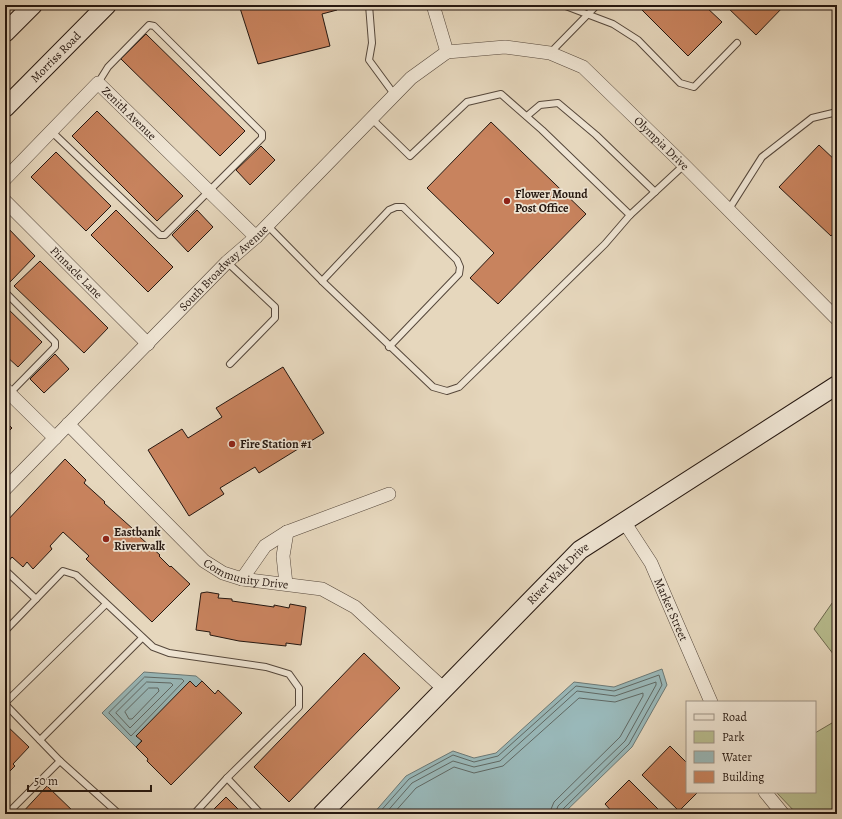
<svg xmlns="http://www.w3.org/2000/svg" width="842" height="819" viewBox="0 0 842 819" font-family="Alegreya,serif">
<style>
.green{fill:#b8bd8f;stroke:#6e6a50}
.water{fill:#99b8b9;stroke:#6b7875}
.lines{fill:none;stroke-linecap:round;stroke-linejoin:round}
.shore{stroke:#5f6864;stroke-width:1}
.building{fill:#c8835e;stroke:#251710}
.lane-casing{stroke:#55473b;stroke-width:8}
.street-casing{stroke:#55473b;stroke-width:14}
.secondary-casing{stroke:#251710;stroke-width:20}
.lane{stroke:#efe5d4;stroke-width:6}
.street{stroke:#efe5d4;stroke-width:13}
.secondary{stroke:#efe5d4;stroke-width:18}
.poi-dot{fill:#8f2418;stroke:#efe5d4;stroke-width:1.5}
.labels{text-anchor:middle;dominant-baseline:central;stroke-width:3.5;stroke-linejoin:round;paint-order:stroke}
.street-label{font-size:12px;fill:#251710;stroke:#efe5d4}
.poi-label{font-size:12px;font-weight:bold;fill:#251710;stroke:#efe5d4;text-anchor:start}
</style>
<rect width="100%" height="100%" fill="#e6d7bd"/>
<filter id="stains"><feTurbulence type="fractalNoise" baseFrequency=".005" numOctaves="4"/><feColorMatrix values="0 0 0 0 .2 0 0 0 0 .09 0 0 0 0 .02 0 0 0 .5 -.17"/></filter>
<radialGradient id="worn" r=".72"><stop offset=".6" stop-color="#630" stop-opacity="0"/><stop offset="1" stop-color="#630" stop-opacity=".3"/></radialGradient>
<g class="green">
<polygon points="837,596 837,659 814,629"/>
<polygon points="837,720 837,814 797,814 776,792 815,792 815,733"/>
</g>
<g class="water">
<polygon points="662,669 667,685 632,747 563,814 373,814 406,776 453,751 474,758 496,753 574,682 614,687"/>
<polygon points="144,672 196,676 202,681 196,687 190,681 136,747 102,713"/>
</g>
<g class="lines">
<g class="shore">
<polygon points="145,677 182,679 184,681 131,736 109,713"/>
<polygon points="147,682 171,683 173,685 130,728 116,713"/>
<polygon points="149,688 158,688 159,691 132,719 129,719 125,712"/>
<polyline points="378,814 409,779 453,755 474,762 498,756 576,686 614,691 659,675 662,685 629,744 562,810 560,814"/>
<polyline points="385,814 412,783 453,761 474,767 500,761 577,691 615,696 656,682 656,685 625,741 558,806 555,814"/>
<polyline points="393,814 416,788 454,767 474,773 503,766 579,698 615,702 643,693 643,696 620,737 554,802 549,814"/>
</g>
</g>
<g class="building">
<polygon points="239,5 335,5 337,10 322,14 330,46 258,64"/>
<polygon points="637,5 704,5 722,22 688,56"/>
<polygon points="725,5 785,5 756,35"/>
<polygon points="146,34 245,131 220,156 121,59"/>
<polygon points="97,111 183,196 157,221 72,136"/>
<polygon points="491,122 586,214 498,304 470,278 494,253 427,188"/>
<polygon points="819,145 837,162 837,229 831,236 779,187"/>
<polygon points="261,146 275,160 250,185 236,170"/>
<polygon points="56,152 111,206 86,231 31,177"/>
<polygon points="116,210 173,267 148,292 91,235"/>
<polygon points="197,210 213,227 188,252 172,235"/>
<polygon points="5,225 35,256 10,282 5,277"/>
<polygon points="40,261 108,328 84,353 14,286"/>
<polygon points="5,306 42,342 18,367 5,355"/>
<polygon points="55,354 69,369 44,393 30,379"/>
<polygon points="283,367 324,433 259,473 255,467 220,488 224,494 189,516 148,450 182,429 188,438 222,417 216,408"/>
<polygon points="5,421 12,428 5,435"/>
<polygon points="65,459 86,480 84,483 105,502 104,503 133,529 132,530 160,555 159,556 170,567 171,566 190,584 152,622 86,559 89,556 63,532 50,546 52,549 33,569 27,562 23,567 12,557 8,562 5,559 5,523"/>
<polygon points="207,592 219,594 218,598 232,599 232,601 274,607 274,605 289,608 290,604 306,607 301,645 286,643 286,646 239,641 210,635 210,632 196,630 201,593"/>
<polygon points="364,653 400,688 289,802 254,767"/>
<polygon points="190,681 196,687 202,681 215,694 218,690 242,713 171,785 147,761 148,759 136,747 142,741 136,736"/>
<polygon points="5,724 29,747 13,764 15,766 5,776"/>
<polygon points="670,746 687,763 687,792 698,792 679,811 642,775"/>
<polygon points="629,780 663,814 614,814 605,804"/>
<polygon points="47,786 76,814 21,814"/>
<polygon points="226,797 243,814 209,814"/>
</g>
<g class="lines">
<g class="lane-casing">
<g id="lane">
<polyline points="369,5 372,43 369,60 394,94"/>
<polyline points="563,5 613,24 638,40 680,83 694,87 737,43"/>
<polyline points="550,53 597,5"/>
<polyline points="527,116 540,105 558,103 596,135 655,192"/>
<polyline points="371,118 410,156 467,102 501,94 542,130 630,215 684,165"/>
<polyline points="51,131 160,235 165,235 262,138 262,133 154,26 149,25 108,67 98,83"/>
<polyline points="729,209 762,157 812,118 837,112"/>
<polyline points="267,225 322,281 433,387 447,391 459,387 605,244 630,215"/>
<polyline points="227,262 275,307 275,318 230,364"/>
<polyline points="322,281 389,210 396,207 403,207 457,260 460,267 459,274 389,347"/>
<polyline points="5,292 55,342 55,347 9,394"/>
<polyline points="5,570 36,599 5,631"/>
<polyline points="36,599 63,571 76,575 153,647 169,653 266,667 289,674 299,688 299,707 227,778"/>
<polyline points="5,703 106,604"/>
<polyline points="5,704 60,761 7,814"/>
<polyline points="40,740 142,638"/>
<polyline points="60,761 119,814"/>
<polyline points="194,814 227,778 261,814"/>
</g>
</g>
<g class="street-casing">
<g id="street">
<polyline points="433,5 447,52"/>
<path id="s1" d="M447 52 505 47 550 53 583 67 684 165 837 319"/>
<path id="s2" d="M5 179 98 83 256 237"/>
<path id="s3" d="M5 201 148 344"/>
<polyline points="5,389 55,438"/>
<path id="s4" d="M68 424 204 561 223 573 242 579 322 589 355 607 444 689"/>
<path id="s5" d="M5 489 227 262 256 237 411 78 447 52"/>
<path id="s6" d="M623 520 651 563 711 702"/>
<polyline points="242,579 265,546 287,532 389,494"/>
<polyline points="286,584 283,556 287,532"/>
<polyline points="765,792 783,814"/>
</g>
</g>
<g class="secondary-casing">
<g id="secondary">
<polyline points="5,33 33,5"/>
<path id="s7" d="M5 108 107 5"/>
<path id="s8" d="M322 814 580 550 837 385"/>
</g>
</g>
<use href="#lane" class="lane"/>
<use href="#street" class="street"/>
<use href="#secondary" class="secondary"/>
</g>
<g class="poi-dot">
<circle cx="507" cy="201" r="4"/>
<circle cx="232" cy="444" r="4"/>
<circle cx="106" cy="539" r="4"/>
</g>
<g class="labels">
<g class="street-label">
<text stroke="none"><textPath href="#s7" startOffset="72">Morriss Road</textPath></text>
<text stroke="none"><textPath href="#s2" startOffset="177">Zenith Avenue</textPath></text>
<text stroke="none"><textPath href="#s1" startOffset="249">Olympia Drive</textPath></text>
<text stroke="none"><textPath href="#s5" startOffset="311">South Broadway Avenue</textPath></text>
<text stroke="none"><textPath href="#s3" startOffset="101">Pinnacle Lane</textPath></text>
<text stroke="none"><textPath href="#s4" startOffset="238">Community Drive</textPath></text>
<text stroke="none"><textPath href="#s8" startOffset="337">River Walk Drive</textPath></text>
<text stroke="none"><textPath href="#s6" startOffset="102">Market Street</textPath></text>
</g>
<g class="poi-label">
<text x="515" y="194">Flower Mound<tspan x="515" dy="14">Post Office</tspan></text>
<text x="240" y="444">Fire Station #1</text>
<text x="114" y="532">Eastbank<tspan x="114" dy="14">Riverwalk</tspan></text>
</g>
</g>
<rect width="842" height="819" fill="none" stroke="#e6d7bd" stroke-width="20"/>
<rect x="6" y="6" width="830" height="807" fill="none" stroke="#251710" stroke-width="2"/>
<rect x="10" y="10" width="822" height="799" fill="none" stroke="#251710"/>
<rect x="686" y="701" width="130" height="92" fill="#efe5d4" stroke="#9e9386"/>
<rect x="694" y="714" width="20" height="6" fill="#efe5d4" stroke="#9e9386"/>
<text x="722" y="721" font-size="12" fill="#251710">Road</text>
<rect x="694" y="731" width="20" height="12" fill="#b8bd8f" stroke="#9e9386"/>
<text x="722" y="741" font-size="12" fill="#251710">Park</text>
<rect x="694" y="751" width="20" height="12" fill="#99b8b9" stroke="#9e9386"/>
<text x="722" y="761" font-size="12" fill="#251710">Water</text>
<rect x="694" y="771" width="20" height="12" fill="#c8835e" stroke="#9e9386"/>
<text x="722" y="781" font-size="12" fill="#251710">Building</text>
<path d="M28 785v6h123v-6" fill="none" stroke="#251710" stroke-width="2"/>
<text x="34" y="785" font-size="12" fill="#251710" stroke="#efe5d4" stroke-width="3" paint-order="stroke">50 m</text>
<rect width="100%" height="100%" filter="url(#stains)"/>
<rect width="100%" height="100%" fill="url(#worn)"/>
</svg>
